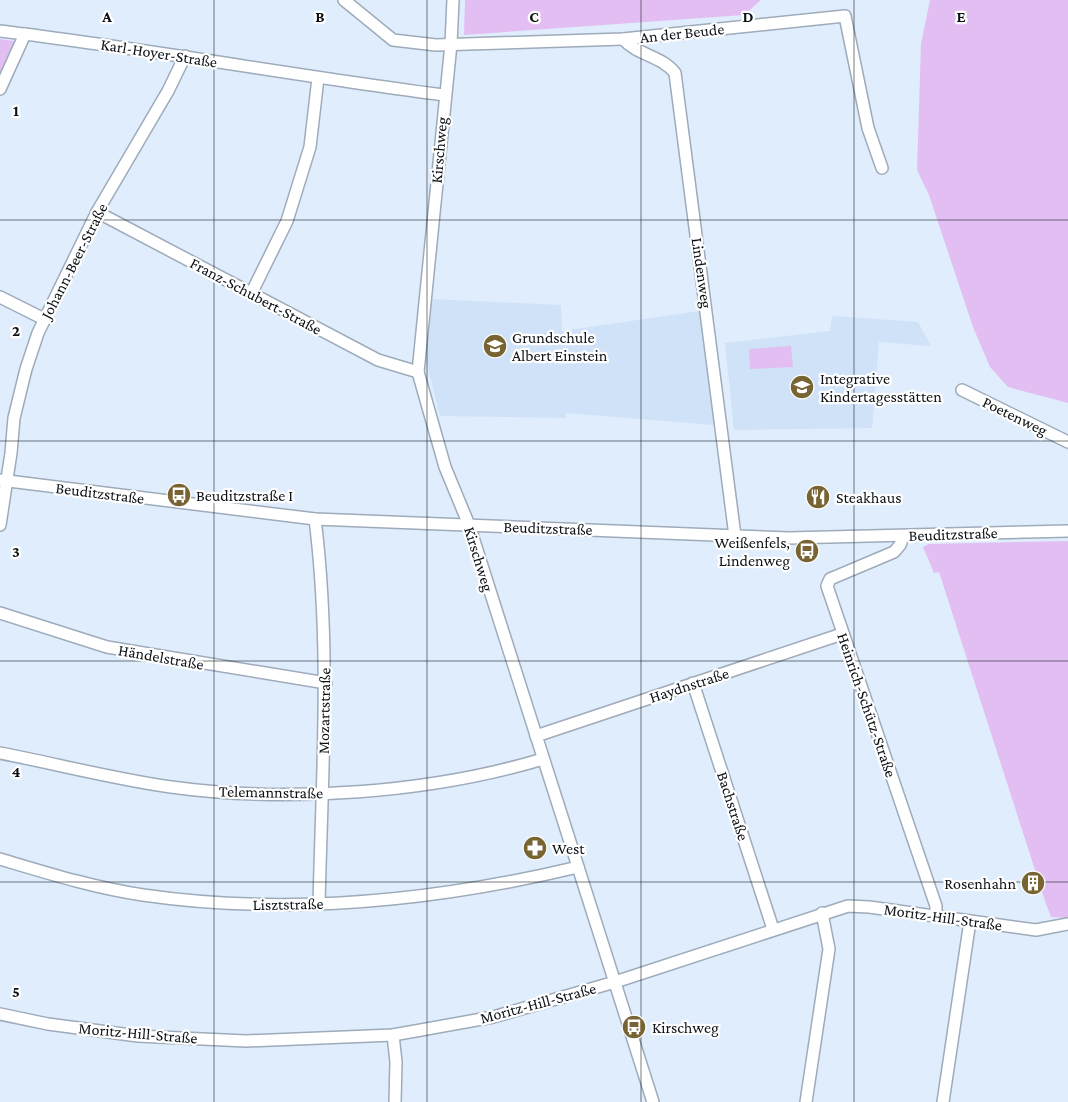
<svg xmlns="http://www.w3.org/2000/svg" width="1068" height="1102" viewBox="0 0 1068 1102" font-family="'Crimson Pro',serif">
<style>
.built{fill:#cfe2f8}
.green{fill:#e3bef2}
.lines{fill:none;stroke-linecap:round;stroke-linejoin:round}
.minor-casing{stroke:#9eabba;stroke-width:14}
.minor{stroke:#fff;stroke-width:11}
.grid{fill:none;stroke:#0b1015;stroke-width:1;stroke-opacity:0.55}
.labels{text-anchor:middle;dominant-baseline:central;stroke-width:4.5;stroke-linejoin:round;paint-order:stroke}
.street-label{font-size:16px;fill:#0b1015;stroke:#fff}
.poi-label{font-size:16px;fill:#0b1015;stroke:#fff;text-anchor:start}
.grid-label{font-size:16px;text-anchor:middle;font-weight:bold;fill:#0b1015;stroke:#fff;stroke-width:4.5;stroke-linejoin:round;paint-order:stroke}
</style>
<rect width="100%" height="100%" fill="#dfedfd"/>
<g class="built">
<polygon points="430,299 561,305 562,331 700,311 714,425 566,413 566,418 440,416 426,360"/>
<polygon points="832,316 918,322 931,346 879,342 872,428 734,430 725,343 830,331"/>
</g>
<g class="green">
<polygon points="465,0 761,0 744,15 464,35"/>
<polygon points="930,0 1068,0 1068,403 1008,387 990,367 973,327 929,195 917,170 921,44"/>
<polygon points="0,39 21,42 0,84"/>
<polygon points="791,346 793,367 750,369 749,349"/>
<polygon points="1068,541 1068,918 1051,917 1046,904 939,572 934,573 923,547 929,544"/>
</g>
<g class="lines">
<g class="minor-casing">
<g id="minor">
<polyline points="344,0 393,40 436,45 623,39 845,16 868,128 882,168"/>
<polyline points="453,0 451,44 418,372 445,467 469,525 653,1102"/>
<path d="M0 31C149 49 296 76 444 95"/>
<path d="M623 39C637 55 662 56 675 73L735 536"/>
<polyline points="0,89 25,34"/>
<polyline points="97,212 378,360 418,372"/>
<polyline points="251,294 287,221 310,147 318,78"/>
<polyline points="0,297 44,319"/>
<polyline points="962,390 1068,442"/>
<polyline points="0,480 315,519 789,538 1068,531"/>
<path d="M315 519C331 647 322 775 319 904"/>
<polyline points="0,525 11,453 14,418 26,369 38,333 97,212 168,91 185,56"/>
<polyline points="903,536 900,545 894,552 830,579 827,586 936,906 936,916"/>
<polyline points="0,613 107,647 326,683"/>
<polyline points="693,683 773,929"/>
<polyline points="536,736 842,634"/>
<path d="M0 753C57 764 114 779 171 787 288 803 430 793 543 759"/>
<path d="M0 859C47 873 95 888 143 895 288 916 436 901 578 867"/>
<polyline points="0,1014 48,1024 138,1036 246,1041 393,1035 493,1017 615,982 848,906 869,907 1036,930 1068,924"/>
<polyline points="393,1035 396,1062 395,1102"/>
<polyline points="806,1102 829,949 822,913"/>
<polyline points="943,1102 970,921"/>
</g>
</g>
<use href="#minor" class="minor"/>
</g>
<path class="grid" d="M214 0V1102M427 0V1102M641 0V1102M854 0V1102M0 220H1068M0 441H1068M0 661H1068M0 882H1068"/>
<defs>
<g id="school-disc" transform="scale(1.25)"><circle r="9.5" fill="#786433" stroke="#fff"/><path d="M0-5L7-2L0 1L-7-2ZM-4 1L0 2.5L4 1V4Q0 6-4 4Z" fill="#fff"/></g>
<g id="bus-disc" transform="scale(1.25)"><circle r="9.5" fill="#786433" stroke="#fff"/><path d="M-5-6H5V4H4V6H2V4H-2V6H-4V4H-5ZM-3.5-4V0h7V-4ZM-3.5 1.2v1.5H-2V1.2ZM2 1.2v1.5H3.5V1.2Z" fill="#fff"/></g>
<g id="restaurant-disc" transform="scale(1.25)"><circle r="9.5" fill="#786433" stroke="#fff"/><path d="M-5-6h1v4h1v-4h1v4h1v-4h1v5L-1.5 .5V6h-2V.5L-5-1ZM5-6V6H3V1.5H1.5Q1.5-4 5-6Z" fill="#fff"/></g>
<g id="pharmacy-disc" transform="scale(1.25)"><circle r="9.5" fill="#786433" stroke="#fff"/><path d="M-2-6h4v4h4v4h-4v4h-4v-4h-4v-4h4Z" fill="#fff"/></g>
<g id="building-disc" transform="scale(1.25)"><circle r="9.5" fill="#786433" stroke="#fff"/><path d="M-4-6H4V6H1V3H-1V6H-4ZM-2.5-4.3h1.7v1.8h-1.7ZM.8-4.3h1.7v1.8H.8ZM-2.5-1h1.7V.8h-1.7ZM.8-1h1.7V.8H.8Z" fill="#fff"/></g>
</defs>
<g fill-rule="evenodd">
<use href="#school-disc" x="495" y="346"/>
<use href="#school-disc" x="802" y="387"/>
<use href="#bus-disc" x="179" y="495"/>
<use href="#restaurant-disc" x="818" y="497"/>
<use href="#bus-disc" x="807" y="551"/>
<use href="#pharmacy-disc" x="535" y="848"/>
<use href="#building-disc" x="1033" y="883"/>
<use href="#bus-disc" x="634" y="1027"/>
</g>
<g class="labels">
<g class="street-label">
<text transform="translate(682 33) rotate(-6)">An der Beude</text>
<text transform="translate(159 53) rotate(9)">Karl-Hoyer-Straße</text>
<text transform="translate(439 150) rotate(-85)">Kirschweg</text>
<text transform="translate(74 261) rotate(-63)">Johann-Beer-Straße</text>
<text transform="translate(702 273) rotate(82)">Lindenweg</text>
<text transform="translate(256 296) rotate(28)">Franz-Schubert-Straße</text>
<text transform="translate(1015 416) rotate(26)">Poetenweg</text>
<text transform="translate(100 493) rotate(7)">Beuditzstraße</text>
<text transform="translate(548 528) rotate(2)">Beuditzstraße</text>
<text transform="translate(953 534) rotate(-2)">Beuditzstraße</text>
<text transform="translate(479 559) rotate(73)">Kirschweg</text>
<text transform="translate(161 657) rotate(10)">Händelstraße</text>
<text transform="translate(689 685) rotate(-18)">Haydnstraße</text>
<text transform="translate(867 705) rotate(71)">Heinrich-Schütz-Straße</text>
<text transform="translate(324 711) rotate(-89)">Mozartstraße</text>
<text transform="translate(271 792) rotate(1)">Telemannstraße</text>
<text transform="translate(733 806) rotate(72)">Bachstraße</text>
<text transform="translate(288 904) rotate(-1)">Lisztstraße</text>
<text transform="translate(943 917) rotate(8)">Moritz-Hill-Straße</text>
<text transform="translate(538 1003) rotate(-15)">Moritz-Hill-Straße</text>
<text transform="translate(138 1033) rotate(5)">Moritz-Hill-Straße</text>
</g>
<g class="poi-label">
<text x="512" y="337">Grundschule<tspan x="512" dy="18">Albert Einstein</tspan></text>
<text x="820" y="378">Integrative<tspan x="820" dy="18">Kindertagesstätten</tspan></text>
<text x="196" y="495">Beuditzstraße I</text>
<text x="836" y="497">Steakhaus</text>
<text x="790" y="542" text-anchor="end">Weißenfels,<tspan x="790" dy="18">Lindenweg</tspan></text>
<text x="552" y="848">West</text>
<text x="1016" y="883" text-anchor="end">Rosenhahn</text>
<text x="652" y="1027">Kirschweg</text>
</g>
</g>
<g class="grid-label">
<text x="107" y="22">A</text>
<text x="320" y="22">B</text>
<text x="534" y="22">C</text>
<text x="748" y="22">D</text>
<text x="961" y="22">E</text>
<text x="16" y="116">1</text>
<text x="16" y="336">2</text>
<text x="16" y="557">3</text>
<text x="16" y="777">4</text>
<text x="16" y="997">5</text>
</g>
</svg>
